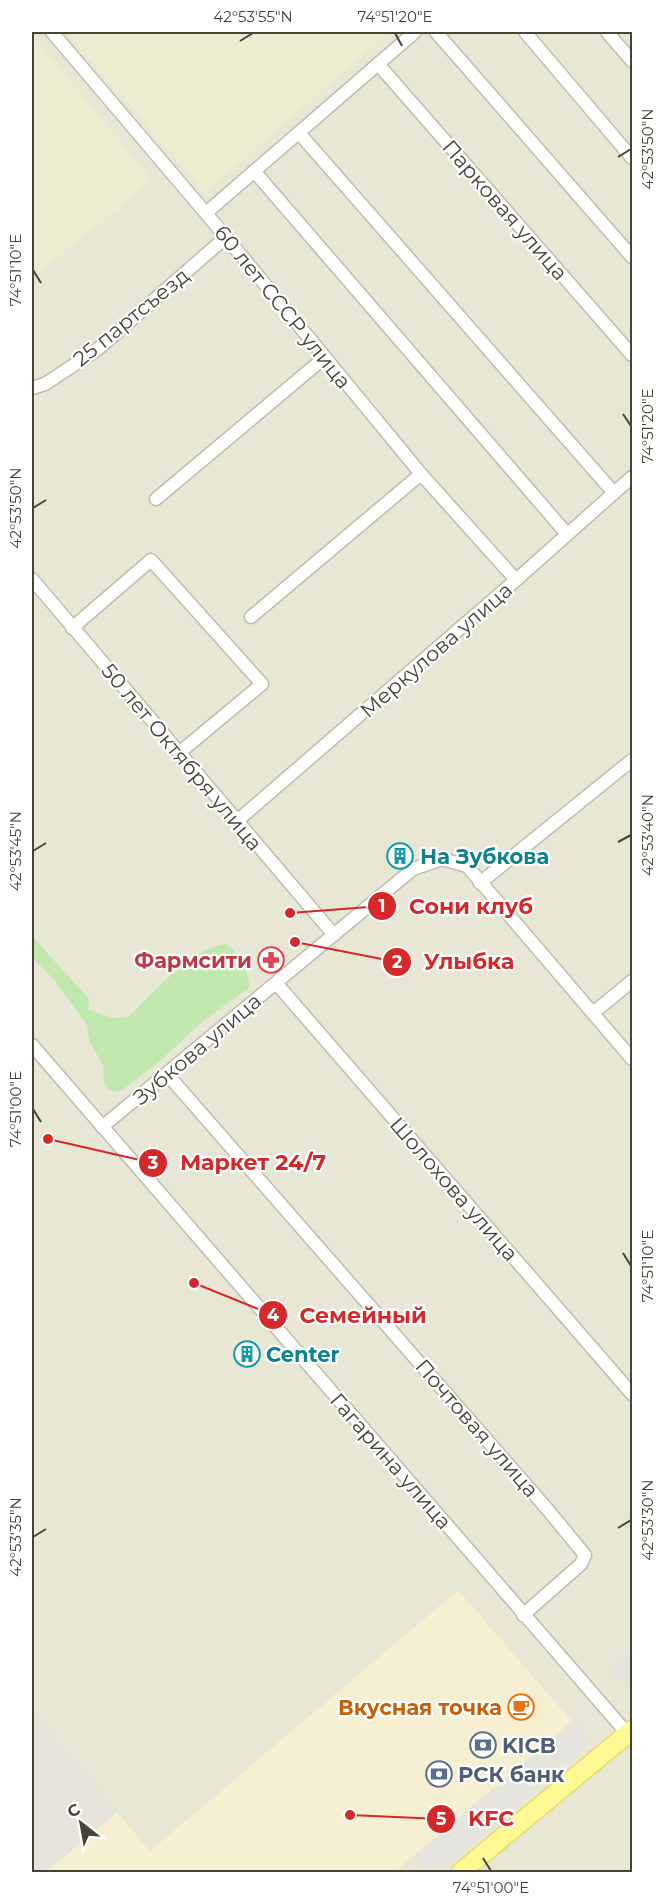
<svg xmlns="http://www.w3.org/2000/svg" width="664" height="1904" viewBox="0 0 664 1904" font-family="Montserrat,sans-serif">
<style>
.residential{fill:#e8e6d5}
.commercial{fill:#f6efd1}
.industrial{fill:#e6e4db}
.education{fill:#edecd0}
.green{fill:#c1e9ae}
.parking{fill:#e5e4df}
.lines{fill:none;stroke-linecap:round;stroke-linejoin:round}
.stream{stroke:#a1bff2;stroke-width:4}
.minor-casing{stroke:#bfbda9;stroke-width:15}
.primary-casing{stroke:#e7dd62;stroke-width:21}
.minor{stroke:#fff;stroke-width:12}
.primary{stroke:#fff994;stroke-width:18}
.ticks{fill:none;stroke:#474436;stroke-width:2}
.labels{text-anchor:middle;dominant-baseline:central;stroke-width:4.5;stroke-linejoin:round;paint-order:stroke}
.street-label{font-size:21px;fill:#474436;stroke:#fff}
.culture-label{font-size:21px;font-weight:bold;fill:#0d838f;stroke:#fff;text-anchor:start}
.health-label{font-size:21px;font-weight:bold;fill:#be3a42;stroke:#fff;text-anchor:end}
.food-label{font-size:21px;font-weight:bold;fill:#c56008;stroke:#fff;text-anchor:end}
.service-label{font-size:21px;font-weight:bold;fill:#4e5e75;stroke:#fff;text-anchor:start}
.leader{fill:none;stroke:#d62828;stroke-width:2}
.callout-dot{fill:#d62828;stroke:#fff;stroke-width:2}
.mark-label{font-size:18px;text-anchor:middle;font-weight:bold;fill:#fff}
.callout-label{font-size:22px;text-anchor:middle;font-weight:bold;fill:#d62828;stroke:#fff;stroke-width:4.5;stroke-linejoin:round;paint-order:stroke}
.neatline{fill:none;stroke:#474436;stroke-width:2}
.ticks-label{font-size:15px;text-anchor:middle;fill:#474436}
</style>
<rect width="100%" height="100%" fill="#f4f3e7"/>
<rect class="residential" x="32" y="32" width="600" height="1840"/>
<polygon class="commercial" points="458,1590 572,1721 395,1872 46,1872 117,1812 150,1851"/>
<polygon class="industrial" points="32,1711 117,1812 46,1872 32,1872"/>
<g class="education">
<polygon points="66,32 390,32 205,193"/>
<polygon points="32,34 152,180 32,279"/>
</g>
<path class="green" d="M32 936 89 999 88 1010 113 1018 129 1017C150 994 194 948 226 944 241 954 247 970 250 987L202 1022 161 1060 125 1088 118 1092 109 1090 104 1082 103 1065 90 1043 87 1025 55 981 32 957Z"/>
<g class="parking">
<polygon points="632,1652 632,1684 606,1674"/>
<polygon points="576,1722 592,1741 436,1872 427,1872 415,1858"/>
</g>
<g class="lines">
<polyline class="stream" points="632,600 632,599"/>
<g class="minor-casing">
<g id="minor">
<polyline points="52,32 226,237 421,474 516,580"/>
<polyline points="436,32 632,257"/>
<polyline points="525,32 632,158"/>
<polyline points="607,32 632,61"/>
<polyline points="378,64 632,355"/>
<polyline points="299,133 614,493"/>
<polyline points="254,171 567,534"/>
<polyline points="206,213 415,32"/>
<polyline points="32,388 45,384 98,349 226,237"/>
<polyline points="156,499 324,358"/>
<polyline points="32,579 334,935"/>
<polyline points="251,617 421,474"/>
<polyline points="72,628 151,560 262,684 179,753"/>
<polyline points="237,821 516,580 632,477"/>
<polyline points="480,883 632,760"/>
<polyline points="276,983 632,1394"/>
<polyline points="593,1013 632,981"/>
<polyline points="32,1045 632,1739"/>
<polyline points="167,1074 548,1510 585,1555 581,1564 523,1615"/>
<polyline points="102,1127 413,869 442,859 467,866 632,1059"/>
</g>
</g>
<g class="primary-casing">
<polyline id="primary" points="461,1872 632,1730"/>
</g>
<use href="#minor" class="minor"/>
<use href="#primary" class="primary"/>
</g>
<path class="ticks" d="M395 33 402 46M240 41 253 33M618 157 631 149M33 270 41 283M623 414 631 426M33 508 46 500M618 842 631 835M33 851 46 843M33 1109 41 1122M623 1253 631 1266M618 1528 631 1520M33 1537 46 1529M483 1858 491 1871"/>
<defs>
<g id="building-ring" transform="scale(1.35)"><circle r="9.5" fill="#fff" stroke="#0f9aa8" stroke-width="1.5"/><path d="M-4-6H4V6H1V3H-1V6H-4ZM-2.5-4.3h1.7v1.8h-1.7ZM.8-4.3h1.7v1.8H.8ZM-2.5-1h1.7V.8h-1.7ZM.8-1h1.7V.8H.8Z" fill="#0f9aa8"/></g>
<g id="pharmacy-ring" transform="scale(1.35)"><circle r="9.5" fill="#fff" stroke="#e0444e" stroke-width="1.5"/><path d="M-2-6h4v4h4v4h-4v4h-4v-4h-4v-4h4Z" fill="#e0444e"/></g>
<g id="cafe-ring" transform="scale(1.35)"><circle r="9.5" fill="#fff" stroke="#e8710a" stroke-width="1.5"/><path d="M-5.5-4.5H6V0H3Q3 3.5 0 3.5H-2.5Q-5.5 3.5-5.5 0ZM3-3.2v2h1.7v-2ZM-6 4.5H4V6H-6Z" fill="#e8710a"/></g>
<g id="bank-ring" transform="scale(1.35)"><circle r="9.5" fill="#fff" stroke="#5c6f8a" stroke-width="1.5"/><path d="M-6-4H6V4H-6ZM0-2.3a2.3 2.3 0 1 0 0 4.6a2.3 2.3 0 1 0 0-4.6Z" fill="#5c6f8a"/></g>
</defs>
<g fill-rule="evenodd">
<use href="#building-ring" x="400" y="856"/>
<use href="#pharmacy-ring" x="271" y="960"/>
<use href="#building-ring" x="247" y="1354"/>
<use href="#cafe-ring" x="521" y="1707"/>
<use href="#bank-ring" x="483" y="1745"/>
<use href="#bank-ring" x="439" y="1774"/>
</g>
<g class="labels">
<g class="street-label">
<text transform="translate(505 210) rotate(49)">Парковая улица</text>
<text transform="translate(283 307) rotate(51)">60 лет СССР улица</text>
<text transform="translate(131 317) rotate(-39)">25 партсъезд</text>
<text transform="translate(436 650) rotate(-41)">Меркулова улица</text>
<text transform="translate(182 757) rotate(50)">50 лет Октября улица</text>
<text transform="translate(197 1049) rotate(-40)">Зубкова улица</text>
<text transform="translate(454 1189) rotate(49)">Шолохова улица</text>
<text transform="translate(477 1428) rotate(49)">Почтовая улица</text>
<text transform="translate(391 1461) rotate(49)">Гагарина улица</text>
</g>
<g class="culture-label">
<text x="420" y="856">На Зубкова</text>
<text x="266" y="1354">Center</text>
</g>
<g class="health-label">
<text x="252" y="960">Фармсити</text>
</g>
<g class="food-label">
<text x="502" y="1707">Вкусная точка</text>
</g>
<g class="service-label">
<text x="502" y="1745">KICB</text>
<text x="458" y="1774">РСК банк</text>
</g>
</g>
<path class="leader" d="M290 913L382 906M295 942L397 962M48 1139L153 1163M194 1283L273 1315M350 1815L441 1819"/>
<g class="callout-dot">
<circle cx="290" cy="913" r="6"/>
<circle cx="295" cy="942" r="6"/>
<circle cx="48" cy="1139" r="6"/>
<circle cx="194" cy="1283" r="6"/>
<circle cx="350" cy="1815" r="6"/>
<circle cx="382" cy="906" r="15"/>
<circle cx="397" cy="962" r="15"/>
<circle cx="153" cy="1163" r="15"/>
<circle cx="273" cy="1315" r="15"/>
<circle cx="441" cy="1819" r="15"/>
</g>
<g class="mark-label">
<text x="382" y="912">1</text>
<text x="397" y="968">2</text>
<text x="153" y="1169">3</text>
<text x="273" y="1321">4</text>
<text x="441" y="1825">5</text>
</g>
<g class="callout-label">
<text x="471" y="914">Сони клуб</text>
<text x="469" y="969">Улыбка</text>
<text x="253" y="1170">Маркет 24/7</text>
<text x="363" y="1323">Семейный</text>
<text x="491" y="1826">KFC</text>
</g>
<rect width="664" height="1904" fill="none" stroke="#ffffff" stroke-width="66"/>
<g transform="translate(81 1823) rotate(329)" stroke="#ffffff" stroke-width="4.5" paint-order="stroke">
<path d="M0-4.5L10 22L0 15L-10 22Z" fill="#474436"/>
<text y="-9" font-size="16" font-weight="bold" text-anchor="middle" fill="#474436">С</text>
</g>
<rect x="33" y="33" width="598" height="1838" class="neatline"/>
<g class="ticks-label">
<text x="253" y="22">42°53'55"N</text>
<text x="395" y="22">74°51'20"E</text>
<text transform="translate(648 149) rotate(-90)" y="5">42°53'50"N</text>
<text transform="translate(16 270) rotate(-90)" y="5">74°51'10"E</text>
<text transform="translate(648 426) rotate(-90)" y="5">74°51'20"E</text>
<text transform="translate(16 508) rotate(-90)" y="5">42°53'50"N</text>
<text transform="translate(648 835) rotate(-90)" y="5">42°53'40"N</text>
<text transform="translate(16 851) rotate(-90)" y="5">42°53'45"N</text>
<text transform="translate(16 1109) rotate(-90)" y="5">74°51'00"E</text>
<text transform="translate(648 1266) rotate(-90)" y="5">74°51'10"E</text>
<text transform="translate(648 1520) rotate(-90)" y="5">42°53'30"N</text>
<text transform="translate(16 1537) rotate(-90)" y="5">42°53'35"N</text>
<text x="491" y="1893">74°51'00"E</text>
</g>
</svg>
